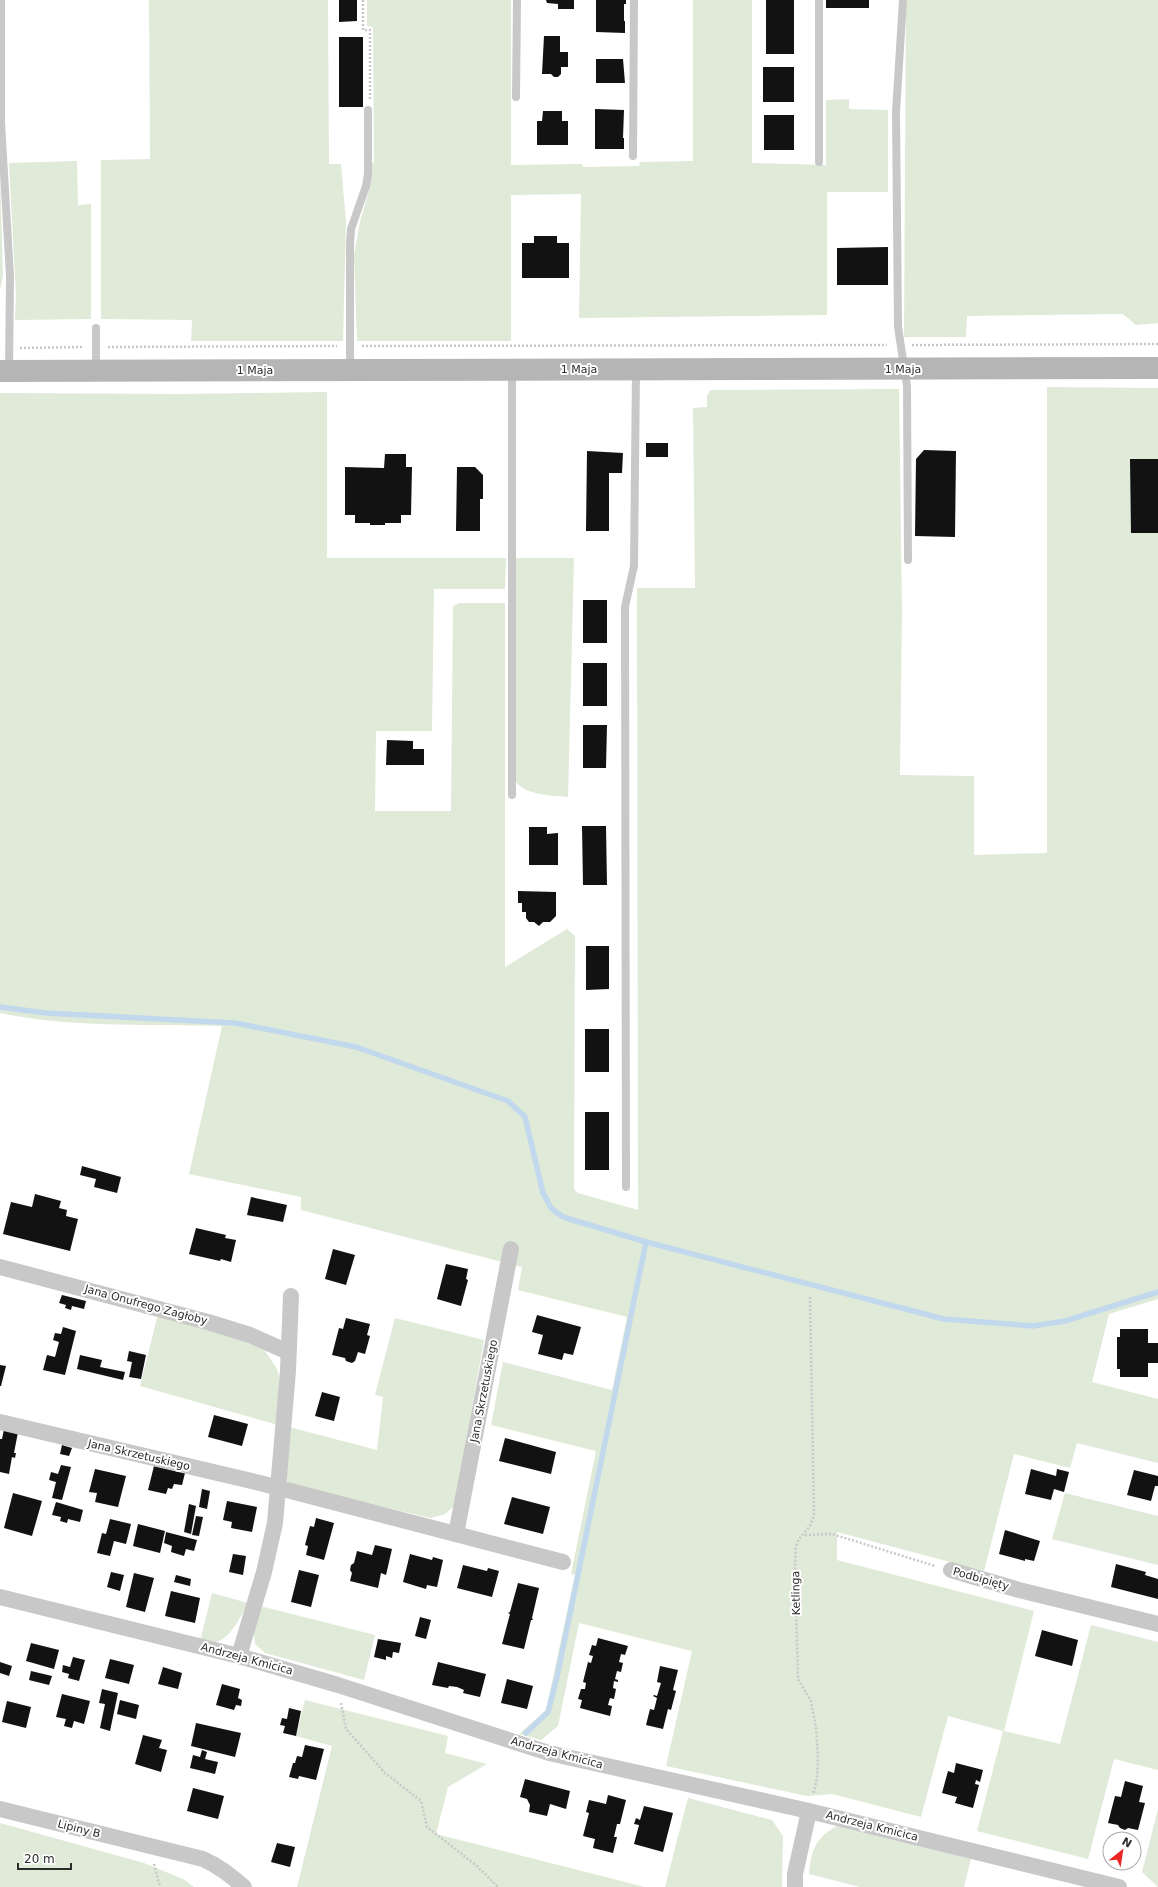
<svg xmlns="http://www.w3.org/2000/svg" width="1158" height="1887" viewBox="0 0 1158 1887" font-family="'DejaVu Sans',sans-serif">
<style>
.green{fill:#e0ead8}
.lines{fill:none;stroke-linecap:round;stroke-linejoin:round}
.stream{stroke:#c2d8ec;stroke-width:5.5}
.building{fill:#121212}
.path{stroke:#c8c8c8;stroke-width:2.5;stroke-dasharray:2 2;stroke-linecap:butt}
.service{stroke:#c8c8c8;stroke-width:8}
.minor{stroke:#c8c8c8;stroke-width:16}
.secondary{stroke:#b5b5b5;stroke-width:22}
.labels{text-anchor:middle;dominant-baseline:central;stroke-width:4;stroke-linejoin:round;paint-order:stroke}
.street-label{font-size:11px;fill:#2b2b2b;stroke:#fff}
</style>
<rect width="100%" height="100%" fill="#fff"/>
<g class="green">
<polygon points="149,0 328,0 329,164 341,164 346,222 343,341 191,341 192,320 101,319 101,160 150,159"/>
<polygon points="367,0 511,0 511,165 582,164 583,167 639,166 640,162 693,161 693,0 752,0 752,163 826,165 826,100 849,99 849,109 888,110 888,192 827,192 827,315 579,318 581,194 511,195 511,341 357,341 354,255 360,222 369,190 372,163 374,163 373,27 367,26"/>
<polygon points="906,0 1158,0 1158,323 1136,325 1123,314 967,316 966,337 904,337"/>
<polygon points="77,161 78,205 91,204 91,319 15,320 16,295 9,163"/>
<polygon points="0,176 3,275 0,290"/>
<path d="M1047 387 1158 388V1299L1109 1314 1092 1382 1158 1399V1463L1077 1443 1070 1468 1014 1454 984 1571 837 1532V1560L1034 1611 1004 1731 1060 1744 1091 1625 1158 1642V1770L1114 1759 1088 1859 977 1831 1003 1731 948 1716 921 1817 832 1794 807 1796 666 1766 692 1651 579 1623 558 1726 541 1740 519 1734 546 1710 575 1575 571 1574 596 1451 491 1425 503 1362 612 1390 627 1317 518 1290 522 1267 301 1210V1197L189 1174 222 1026C149 1024 72 1028 0 1013V393L177 394 327 392V558H506L505 589H434L432 731H376L375 811H451L453 606 460 603H505V967L567 929 575 936 574 1189 578 1193 638 1210 637 588H695L693 408 707 407V396L710 390 899 389 902 610 900 775 974 776V855L1047 853Z"/>
<path d="M516 558H574L568 797C550 795 528 796 516 782Z"/>
<polygon points="158,1314 236,1334 263,1348 277,1369 280,1380 278,1425 140,1386"/>
<polygon points="395,1318 484,1340 455,1505 445,1514 431,1518 294,1486 285,1479 289,1427 377,1450 383,1397 375,1395"/>
<polygon points="1065,1493 1158,1516 1158,1565 1052,1539"/>
<path d="M212 1593 248 1603C242 1615 230 1639 216 1642 211 1643 205 1641 200 1641Z"/>
<polygon points="260,1606 375,1635 364,1680 265,1653 255,1644 253,1627"/>
<polygon points="305,1700 448,1736 445,1753 487,1764 448,1787 436,1834 645,1887 297,1887 332,1746 296,1736"/>
<polygon points="688,1798 772,1820 783,1836 782,1887 665,1887"/>
<polygon points="1158,1809 1158,1887 1142,1872"/>
<polygon points="0,1823 144,1863 183,1879 194,1887 0,1887"/>
<path d="M837 1826 850 1827 971 1859 964 1887H860L809 1874C811 1851 815 1838 837 1826Z"/>
</g>
<g class="lines">
<g class="stream">
<polyline points="0,1007 46,1013 235,1023 356,1047 508,1101 525,1117 543,1193 551,1208 563,1217 646,1242 944,1319 1033,1326 1065,1321 1158,1292"/>
<polyline points="526,1733 548,1712 557,1677 646,1242"/>
</g>
</g>
<g class="building">
<polygon points="339,0 357,0 357,21 339,22"/>
<polygon points="546,0 574,0 574,9 558,9 558,4 547,3"/>
<polygon points="596,0 626,0 626,4 624,4 624,21 625,21 625,33 596,32"/>
<rect x="766" y="0" width="28" height="54"/>
<rect x="826" y="0" width="43" height="8"/>
<polygon points="544,36 560,36 560,52 568,52 568,67 561,67 561,74 558,77 554,77 551,74 542,74"/>
<rect x="339" y="37" width="24" height="70"/>
<polygon points="596,59 623,59 625,83 596,83"/>
<rect x="763" y="67" width="31" height="35"/>
<polygon points="595,109 624,110 623,138 624,138 624,149 595,149"/>
<polygon points="543,111 562,111 562,121 568,121 568,145 537,145 537,121 542,121"/>
<rect x="764" y="115" width="30" height="35"/>
<polygon points="534,236 557,236 557,243 569,243 569,278 522,278 522,243 534,243"/>
<polygon points="888,247 888,285 837,285 837,248"/>
<rect x="646" y="443" width="22" height="14"/>
<polygon points="924,450 956,451 955,537 915,536 916,459"/>
<polygon points="587,451 623,453 622,473 609,473 609,531 586,531"/>
<polygon points="385,454 406,454 406,467 412,467 411,515 401,515 401,523 385,523 385,525 370,525 370,523 355,523 355,515 345,515 345,467 384,468"/>
<polygon points="1130,459 1158,459 1158,533 1131,533"/>
<polygon points="457,467 475,467 483,475 483,499 480,499 480,531 456,531"/>
<rect x="583" y="600" width="24" height="43"/>
<rect x="583" y="663" width="24" height="43"/>
<polygon points="583,725 607,725 606,768 583,768"/>
<polygon points="387,740 413,741 413,749 424,749 424,765 386,765"/>
<polygon points="582,826 606,826 607,885 583,885"/>
<polygon points="529,827 547,827 547,834 558,833 558,865 529,865"/>
<polygon points="518,891 556,892 556,916 550,922 543,922 539,926 534,922 529,922 526,918 526,912 522,912 522,903 518,903"/>
<polygon points="586,946 609,946 609,989 586,990"/>
<rect x="585" y="1029" width="24" height="43"/>
<rect x="585" y="1112" width="24" height="58"/>
<polygon points="82,1166 121,1177 117,1193 94,1187 96,1179 80,1175"/>
<polygon points="35,1194 61,1201 59,1208 67,1210 66,1216 78,1219 70,1251 3,1234 11,1202 32,1207"/>
<polygon points="251,1197 287,1205 283,1222 247,1215"/>
<polygon points="196,1228 226,1235 225,1238 236,1240 231,1262 221,1259 220,1261 189,1254"/>
<polygon points="333,1249 355,1255 346,1285 325,1279"/>
<polygon points="446,1264 468,1269 466,1279 468,1280 461,1306 437,1299"/>
<polygon points="62,1295 86,1301 84,1309 72,1306 71,1310 65,1308 66,1305 59,1303"/>
<polygon points="537,1315 581,1327 573,1355 564,1353 562,1360 538,1354 543,1335 532,1332"/>
<polygon points="346,1318 370,1324 367,1335 370,1336 365,1354 358,1352 355,1361 352,1363 346,1361 345,1358 332,1355 339,1328 343,1329"/>
<polygon points="63,1327 76,1331 65,1375 43,1370 47,1355 55,1357 59,1342 53,1340 55,1333 61,1334"/>
<polygon points="1120,1329 1148,1329 1148,1343 1158,1343 1158,1363 1148,1363 1148,1377 1120,1377 1120,1369 1117,1369 1117,1337 1120,1337"/>
<polygon points="129,1351 146,1355 141,1379 129,1377 132,1362 127,1361"/>
<polygon points="80,1355 102,1360 100,1367 125,1372 123,1380 77,1369"/>
<polygon points="0,1365 6,1366 1,1386 0,1386"/>
<polygon points="322,1392 340,1397 334,1421 315,1416"/>
<polygon points="214,1415 248,1424 242,1446 208,1437"/>
<polygon points="4,1429 18,1432 14,1453 16,1453 15,1458 12,1457 9,1474 0,1472 0,1439 2,1439"/>
<polygon points="505,1438 556,1452 551,1474 499,1461"/>
<polygon points="62,1445 72,1448 69,1456 60,1454"/>
<polygon points="61,1465 71,1467 62,1500 52,1498 56,1482 49,1480 51,1472 58,1474"/>
<polygon points="154,1466 185,1473 182,1485 174,1484 172,1489 168,1488 166,1494 148,1490"/>
<polygon points="95,1469 126,1476 118,1507 95,1502 97,1493 89,1492"/>
<polygon points="1031,1469 1056,1476 1057,1469 1069,1472 1064,1492 1054,1489 1051,1500 1025,1494"/>
<polygon points="1134,1470 1158,1476 1158,1486 1155,1486 1151,1501 1127,1495"/>
<polygon points="202,1489 210,1491 207,1509 199,1507"/>
<polygon points="13,1493 42,1501 32,1536 4,1528"/>
<polygon points="512,1497 550,1507 543,1534 504,1524"/>
<polygon points="227,1501 257,1507 252,1532 231,1528 232,1522 223,1520"/>
<polygon points="56,1502 83,1510 80,1522 68,1519 67,1523 60,1521 61,1517 52,1515"/>
<polygon points="189,1504 196,1506 191,1534 184,1532"/>
<polygon points="196,1516 203,1517 199,1536 192,1535"/>
<polygon points="316,1518 334,1523 324,1560 306,1555 308,1546 305,1545 310,1526 314,1527"/>
<polygon points="110,1519 131,1524 126,1544 114,1541 110,1556 97,1553 102,1533 106,1534"/>
<polygon points="138,1524 165,1531 160,1553 133,1546"/>
<polygon points="1005,1530 1040,1541 1034,1561 1025,1559 1025,1561 999,1554"/>
<polygon points="166,1532 197,1540 194,1551 186,1549 184,1556 171,1552 172,1546 164,1543"/>
<polygon points="375,1545 392,1549 386,1575 381,1573 378,1588 350,1581 352,1573 350,1570 351,1565 354,1563 357,1551 372,1555"/>
<polygon points="233,1554 246,1556 243,1575 229,1572"/>
<polygon points="410,1554 432,1560 433,1557 443,1560 437,1587 427,1585 426,1589 403,1582"/>
<polygon points="1116,1564 1146,1572 1145,1575 1158,1579 1158,1599 1111,1587"/>
<polygon points="463,1565 487,1571 488,1568 499,1571 492,1597 457,1588"/>
<polygon points="299,1570 319,1575 311,1607 291,1602"/>
<polygon points="111,1572 124,1575 120,1591 107,1587"/>
<polygon points="134,1573 154,1578 145,1612 126,1607"/>
<polygon points="176,1575 191,1579 190,1586 174,1582"/>
<polygon points="518,1583 539,1588 532,1618 533,1620 531,1620 524,1649 502,1644 510,1614 508,1613 510,1612"/>
<polygon points="171,1591 200,1598 195,1623 165,1616"/>
<polygon points="420,1617 431,1620 426,1639 415,1636"/>
<polygon points="1042,1630 1078,1640 1072,1666 1035,1656"/>
<polygon points="598,1638 628,1646 625,1655 621,1654 619,1662 623,1663 621,1672 617,1671 615,1679 618,1680 618,1682 614,1681 613,1688 616,1689 614,1699 610,1698 608,1705 612,1706 610,1716 580,1708 582,1700 578,1699 581,1689 585,1689 586,1683 583,1682 588,1662 591,1663 593,1656 589,1655 592,1645 596,1646"/>
<polygon points="378,1639 401,1643 399,1653 393,1652 392,1658 386,1656 386,1660 374,1657"/>
<polygon points="31,1643 59,1650 54,1669 26,1661"/>
<polygon points="73,1657 85,1660 79,1681 68,1678 69,1674 62,1672 63,1665 70,1667"/>
<polygon points="110,1659 134,1665 129,1684 105,1678"/>
<polygon points="0,1662 12,1666 9,1676 0,1673"/>
<polygon points="438,1662 486,1674 480,1697 463,1693 464,1690 457,1687 449,1686 448,1688 432,1685"/>
<polygon points="660,1666 678,1670 673,1690 676,1691 671,1710 668,1709 663,1729 646,1725 650,1709 654,1710 657,1698 653,1696 654,1695 657,1696 661,1683 657,1682"/>
<polygon points="163,1667 182,1673 178,1689 158,1684"/>
<polygon points="31,1671 52,1676 49,1685 29,1680"/>
<polygon points="507,1679 533,1686 527,1709 501,1703"/>
<polygon points="222,1684 240,1689 238,1698 242,1700 241,1706 236,1705 234,1710 216,1705"/>
<polygon points="102,1689 118,1693 110,1731 100,1728 105,1704 99,1703"/>
<polygon points="62,1694 90,1701 84,1724 74,1721 72,1728 64,1726 66,1719 56,1717"/>
<polygon points="120,1700 139,1705 136,1719 117,1714"/>
<polygon points="7,1701 31,1707 26,1728 2,1722"/>
<polygon points="289,1708 301,1711 296,1736 283,1733 285,1726 280,1725 282,1718 287,1719"/>
<polygon points="196,1723 241,1733 235,1757 191,1746"/>
<polygon points="143,1735 162,1740 159,1748 167,1750 161,1772 135,1764"/>
<polygon points="305,1745 324,1749 316,1780 299,1776 298,1779 289,1777 293,1763 295,1763 297,1756 302,1757"/>
<polygon points="202,1750 207,1752 205,1759 218,1762 215,1774 190,1768 193,1755 200,1757"/>
<polygon points="956,1763 983,1770 980,1782 976,1780 975,1784 979,1785 973,1808 955,1803 957,1797 942,1793 948,1771 954,1773"/>
<polygon points="525,1779 570,1791 566,1809 550,1804 547,1816 529,1812 530,1805 527,1799 520,1797"/>
<polygon points="1125,1781 1143,1786 1139,1802 1145,1803 1138,1830 1128,1828 1125,1830 1120,1828 1118,1825 1108,1823 1115,1796 1121,1797"/>
<polygon points="193,1788 224,1796 218,1819 187,1811"/>
<polygon points="608,1795 626,1800 620,1824 617,1824 614,1837 617,1837 613,1853 593,1848 595,1839 583,1836 589,1813 586,1812 589,1800 606,1804"/>
<polygon points="644,1806 673,1813 663,1852 634,1844 639,1825 634,1824 636,1818 640,1820"/>
<polygon points="277,1843 295,1847 290,1867 271,1862"/>
</g>
<g class="lines">
<g class="path">
<polyline points="363,0 363,30 370,30 370,99"/>
<polyline points="912,345 1158,344"/>
<polyline points="362,346 887,345"/>
<polyline points="108,347 337,346"/>
<polyline points="20,348 83,347"/>
<polyline points="810,1297 814,1515 810,1526 799,1539 796,1546 795,1563 798,1679 811,1701 816,1728 818,1757 817,1779 813,1795"/>
<polyline points="805,1535 832,1534 935,1566"/>
<polyline points="341,1703 346,1729 385,1773 421,1801 427,1827 477,1866 498,1887"/>
<polyline points="154,1864 160,1887"/>
</g>
<g class="service">
<polyline points="1,0 1,122 10,276 9,371"/>
<polyline points="903,0 896,112 898,327 907,386 908,560"/>
<polyline points="516,97 517,0"/>
<polyline points="633,156 634,0"/>
<polyline points="819,162 819,0"/>
<polyline points="350,368 350,244 351,229 366,186 368,174 368,110"/>
<polyline points="96,370 96,328"/>
<polyline points="512,370 512,795"/>
<polyline points="626,1187 625,607 634,566 636,370"/>
</g>
<g class="minor">
<polyline points="0,1267 208,1322 250,1335 288,1352"/>
<polyline points="0,1422 260,1483 563,1562"/>
<polyline points="456,1534 511,1249"/>
<polyline points="951,1570 1019,1590 1158,1624"/>
<polyline points="0,1597 239,1656 338,1685 549,1753 809,1811 1119,1887"/>
<polyline points="239,1656 264,1572 275,1523 288,1371 291,1296"/>
<path d="M0 1809 203 1859C219 1866 231 1876 244 1887"/>
<polyline points="795,1887 795,1874 809,1811"/>
</g>
<polyline class="secondary" points="0,371 1158,368"/>
</g>
<g class="labels">
<g class="street-label">
<text x="579" y="369">1 Maja</text>
<text x="903" y="369">1 Maja</text>
<text x="255" y="370">1 Maja</text>
<text transform="translate(146 1305) rotate(15)">Jana Onufrego Zagłoby</text>
<text transform="translate(484 1391) rotate(-79)">Jana Skrzetuskiego</text>
<text transform="translate(139 1455) rotate(13)">Jana Skrzetuskiego</text>
<text transform="translate(981 1579) rotate(16)">Podbipięty</text>
<text transform="translate(796 1593) rotate(-91)">Ketlinga</text>
<text transform="translate(247 1659) rotate(15)">Andrzeja Kmicica</text>
<text transform="translate(557 1753) rotate(15)">Andrzeja Kmicica</text>
<text transform="translate(872 1826) rotate(14)">Andrzeja Kmicica</text>
<text transform="translate(79 1829) rotate(14)">Lipiny B</text>
</g>
</g>
<g transform="translate(1122 1851) rotate(30)"><circle r="19" fill="#ffffff" stroke="#aaaaaa"/>
<path d="M0-3L7 15L0 10L-7 15Z" fill="#ec2624"/>
<text y="-6" font-size="11" font-weight="bold" text-anchor="middle" fill="#2b2b2b">N</text>
</g>
<path d="M18 1863v6h53v-6" fill="none" stroke="#2b2b2b" stroke-width="2"/>
<text x="24" y="1863" font-size="12" fill="#2b2b2b" stroke="#ffffff" stroke-width="3" paint-order="stroke">20 m</text>
</svg>
